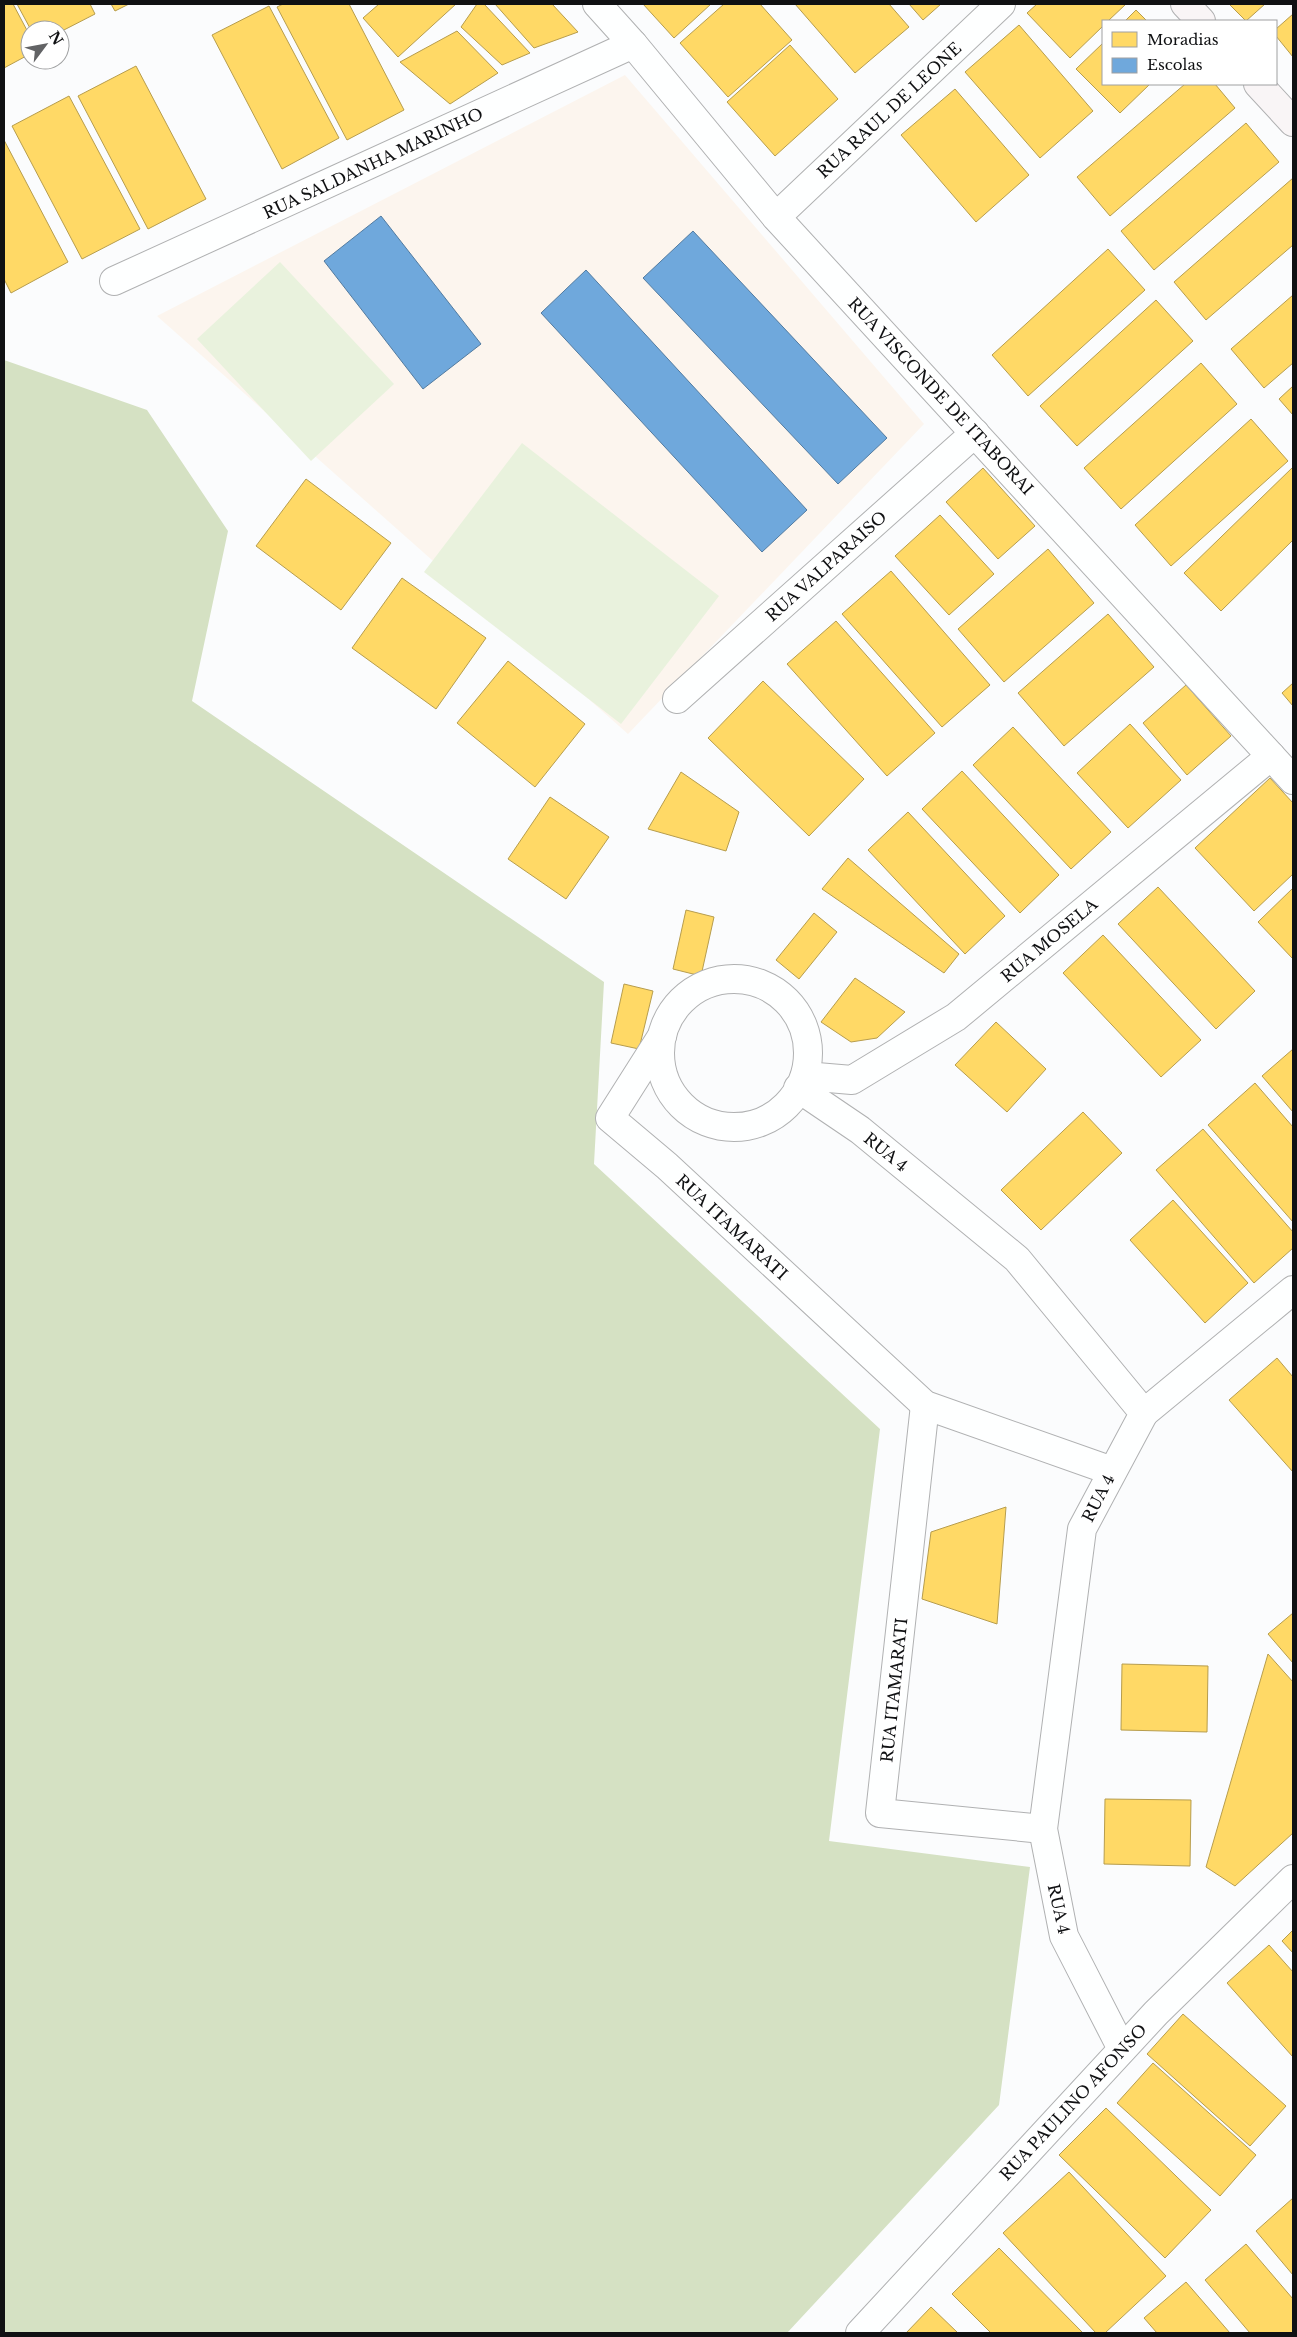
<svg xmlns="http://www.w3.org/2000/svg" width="1297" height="2337" viewBox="0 0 1297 2337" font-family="'Libre Baskerville',serif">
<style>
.education{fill:#fcf5ee}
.green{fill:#e9f2dd}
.forest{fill:#d5e1c3}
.homes{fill:#ffd966;stroke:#b79d4d}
.schools{fill:#6fa8dc;stroke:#527ba0}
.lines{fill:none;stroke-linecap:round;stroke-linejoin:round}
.street-casing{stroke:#b0b1b2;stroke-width:30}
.secondary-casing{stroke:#b0b1b2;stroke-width:30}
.street{stroke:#feffff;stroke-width:28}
.secondary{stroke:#f9f5f6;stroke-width:28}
.labels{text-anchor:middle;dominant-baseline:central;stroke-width:5;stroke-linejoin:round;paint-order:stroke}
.street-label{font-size:16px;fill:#101113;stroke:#fff}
</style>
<rect width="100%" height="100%" fill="#fbfcfd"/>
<polygon class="education" points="625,75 924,424 628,734 157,316"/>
<g class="green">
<polygon points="280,262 394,384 311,461 197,339"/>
<polygon points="522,443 719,596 621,724 424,572"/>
</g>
<polygon class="forest" points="4,360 147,410 228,531 192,701 604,982 594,1164 880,1429 829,1841 1030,1867 999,2105 787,2333 4,2333"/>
<g class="homes">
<polygon points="4,4 13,4 30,36 30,54 4,68"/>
<polygon points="17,4 90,4 95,14 60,32 60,30 31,30"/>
<polygon points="111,4 129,4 115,11"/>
<polygon points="283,4 349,4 404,110 347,140 277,7"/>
<polygon points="379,4 456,4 398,57 363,18"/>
<polygon points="477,4 484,4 530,53 502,65 461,27"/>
<polygon points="495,4 552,4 578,32 534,48"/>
<polygon points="643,4 711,4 674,38"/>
<polygon points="724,4 760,4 792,40 728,97 680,43"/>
<polygon points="795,4 889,4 909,27 855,73"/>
<polygon points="909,4 941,4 923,20"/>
<polygon points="1037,4 1126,4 1108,21 1103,21 1103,26 1070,58 1027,13"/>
<polygon points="1229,4 1265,4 1246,21"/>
<polygon points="269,6 339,138 282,169 212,35"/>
<polygon points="1136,10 1147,21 1125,21"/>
<polygon points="1293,14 1293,57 1276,36 1276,29"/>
<polygon points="1019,25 1093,111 1040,158 965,72"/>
<polygon points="457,31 498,73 450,104 400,62"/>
<polygon points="1103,43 1103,84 1150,84 1120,113 1076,69"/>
<polygon points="790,45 838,99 775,156 727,102"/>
<polygon points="136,66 206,199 148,229 78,96"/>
<polygon points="1185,84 1215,84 1235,108 1110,216 1077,177"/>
<polygon points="955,89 1029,175 976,222 901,135"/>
<polygon points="69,96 140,229 82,259 12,126"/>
<polygon points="1246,123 1279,162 1154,270 1121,231"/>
<polygon points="4,140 68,262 11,293 4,279"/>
<polygon points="1293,178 1293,245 1206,320 1174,282"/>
<polygon points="1108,249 1145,290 1028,396 992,355"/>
<polygon points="1293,295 1293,363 1264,388 1231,349"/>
<polygon points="1156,300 1193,341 1077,446 1040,406"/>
<polygon points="1201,363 1237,404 1121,509 1084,468"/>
<polygon points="1293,386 1293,415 1279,399"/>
<polygon points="1251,419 1288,461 1171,566 1135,525"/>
<polygon points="1293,467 1293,540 1221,611 1184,573"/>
<polygon points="983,468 1035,526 998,559 946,502"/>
<polygon points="306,479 391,543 341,610 256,546"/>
<polygon points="940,515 994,574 949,615 895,556"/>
<polygon points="1048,549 1094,603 1004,682 958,629"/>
<polygon points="891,571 990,685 942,727 842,614"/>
<polygon points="402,578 486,638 436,709 352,648"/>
<polygon points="1108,614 1154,667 1064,746 1018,693"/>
<polygon points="836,621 935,733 887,776 787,664"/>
<polygon points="508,661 585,724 535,787 457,723"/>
<polygon points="763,681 864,779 809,836 708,738"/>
<polygon points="1293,683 1293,706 1282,693"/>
<polygon points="1186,685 1231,736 1187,775 1143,723"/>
<polygon points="1130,724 1181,780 1128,828 1077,773"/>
<polygon points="1013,727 1111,832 1071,869 973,765"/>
<polygon points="962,771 1059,875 1020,913 922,809"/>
<polygon points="681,772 739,812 726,851 648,829"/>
<polygon points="1270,778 1293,803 1293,874 1254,911 1195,848"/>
<polygon points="550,797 609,837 566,899 508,859"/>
<polygon points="908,812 1005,916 965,954 868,850"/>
<polygon points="848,858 959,954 944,973 822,889"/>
<polygon points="1158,887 1255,991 1216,1029 1118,924"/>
<polygon points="1293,888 1293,959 1258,922"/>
<polygon points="686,910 714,917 701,976 673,969"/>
<polygon points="814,913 837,932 799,979 776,960"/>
<polygon points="1103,935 1201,1040 1161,1077 1063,973"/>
<polygon points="855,978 905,1012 877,1038 851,1042 821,1022"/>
<polygon points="624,984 653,991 639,1049 611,1043"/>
<polygon points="996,1022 1046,1069 1007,1112 955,1065"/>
<polygon points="1293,1049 1293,1112 1262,1076"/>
<polygon points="1255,1083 1293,1127 1293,1222 1208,1125"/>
<polygon points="1083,1112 1122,1153 1041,1230 1001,1190"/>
<polygon points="1203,1129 1293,1232 1293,1248 1254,1283 1156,1170"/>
<polygon points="1173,1200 1248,1283 1205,1323 1130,1240"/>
<polygon points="1277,1358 1293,1377 1293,1472 1229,1400"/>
<polygon points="1006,1507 997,1624 922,1599 931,1532"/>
<polygon points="1293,1613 1293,1663 1268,1634"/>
<polygon points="1268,1654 1293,1682 1293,1833 1235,1886 1206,1867"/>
<polygon points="1122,1664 1208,1666 1207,1732 1121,1730"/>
<polygon points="1105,1799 1191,1800 1190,1866 1104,1864"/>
<polygon points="1293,1930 1293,1953 1282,1941"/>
<polygon points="1269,1945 1293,1972 1293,2057 1227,1983"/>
<polygon points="1183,2014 1286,2106 1250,2146 1147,2054"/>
<polygon points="1153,2063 1256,2155 1220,2196 1117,2103"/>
<polygon points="1106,2108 1211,2210 1165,2258 1059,2155"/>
<polygon points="1069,2172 1166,2276 1105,2333 1096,2333 1003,2233"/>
<polygon points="1293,2198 1293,2275 1256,2231"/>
<polygon points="1246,2244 1293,2299 1293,2333 1250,2333 1205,2280"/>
<polygon points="999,2248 1083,2333 991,2333 952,2294"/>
<polygon points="1186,2282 1230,2333 1157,2333 1144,2318"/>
<polygon points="931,2307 958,2333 906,2333"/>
</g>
<g class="schools">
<polygon points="381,216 481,344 423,389 324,261"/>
<polygon points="693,231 887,438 838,484 643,278"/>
<polygon points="586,270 807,510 762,552 541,313"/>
</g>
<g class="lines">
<g class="street-casing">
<g id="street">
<polyline points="597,4 633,44 776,217 1293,780"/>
<polyline points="776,217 1001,4"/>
<polyline points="114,281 633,44"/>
<polyline points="677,699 975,433"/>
<circle cx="734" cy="1053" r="74"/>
<polyline points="662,1036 610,1118 667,1166 925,1405 1112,1471"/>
<polyline points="805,1076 852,1080 956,1017 1271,756"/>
<polyline points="798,1088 860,1130 1017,1259 1144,1413 1082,1529 1043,1829 1064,1936 1122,2049"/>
<polyline points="925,1405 880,1813 1043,1829"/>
<polyline points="1144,1413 1293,1290"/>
<polyline points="860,2333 1156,2013 1293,1879"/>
</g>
</g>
<g class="secondary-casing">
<g id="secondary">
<polyline points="1185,4 1201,21"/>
<polyline points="1258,84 1293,122"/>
</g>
</g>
<use href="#street" class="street"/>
<use href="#secondary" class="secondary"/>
</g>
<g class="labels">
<g class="street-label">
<text transform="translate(889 110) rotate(-43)">RUA RAUL DE LEONE</text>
<text transform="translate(373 163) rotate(-25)">RUA SALDANHA MARINHO</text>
<text transform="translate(941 396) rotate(47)">RUA VISCONDE DE ITABORAI</text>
<text transform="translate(826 566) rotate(-42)">RUA VALPARAISO</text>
<text transform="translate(1049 940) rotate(-40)">RUA MOSELA</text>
<text transform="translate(886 1152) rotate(39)">RUA 4</text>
<text transform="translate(732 1227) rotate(43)">RUA ITAMARATI</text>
<text transform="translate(1098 1498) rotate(-63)">RUA 4</text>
<text transform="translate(894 1690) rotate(-84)">RUA ITAMARATI</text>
<text transform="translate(1059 1909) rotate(77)">RUA 4</text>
<text transform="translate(1073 2102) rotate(-47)">RUA PAULINO AFONSO</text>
</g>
</g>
<rect width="1297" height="2337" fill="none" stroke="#101113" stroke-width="10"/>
<rect x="1102" y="20" width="175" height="65" fill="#ffffff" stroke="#9fa0a1"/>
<rect x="1112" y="32" width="25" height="15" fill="#ffd966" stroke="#9fa0a1"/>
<text x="1147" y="45" font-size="15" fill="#101113">Moradias</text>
<rect x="1112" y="58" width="25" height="15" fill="#6fa8dc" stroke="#9fa0a1"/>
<text x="1147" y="70" font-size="15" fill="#101113">Escolas</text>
<g transform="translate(45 45) rotate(58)"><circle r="24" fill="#ffffff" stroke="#9fa0a1"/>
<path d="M0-4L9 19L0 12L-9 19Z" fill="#626365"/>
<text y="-8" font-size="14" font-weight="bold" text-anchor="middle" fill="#101113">N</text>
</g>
</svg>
